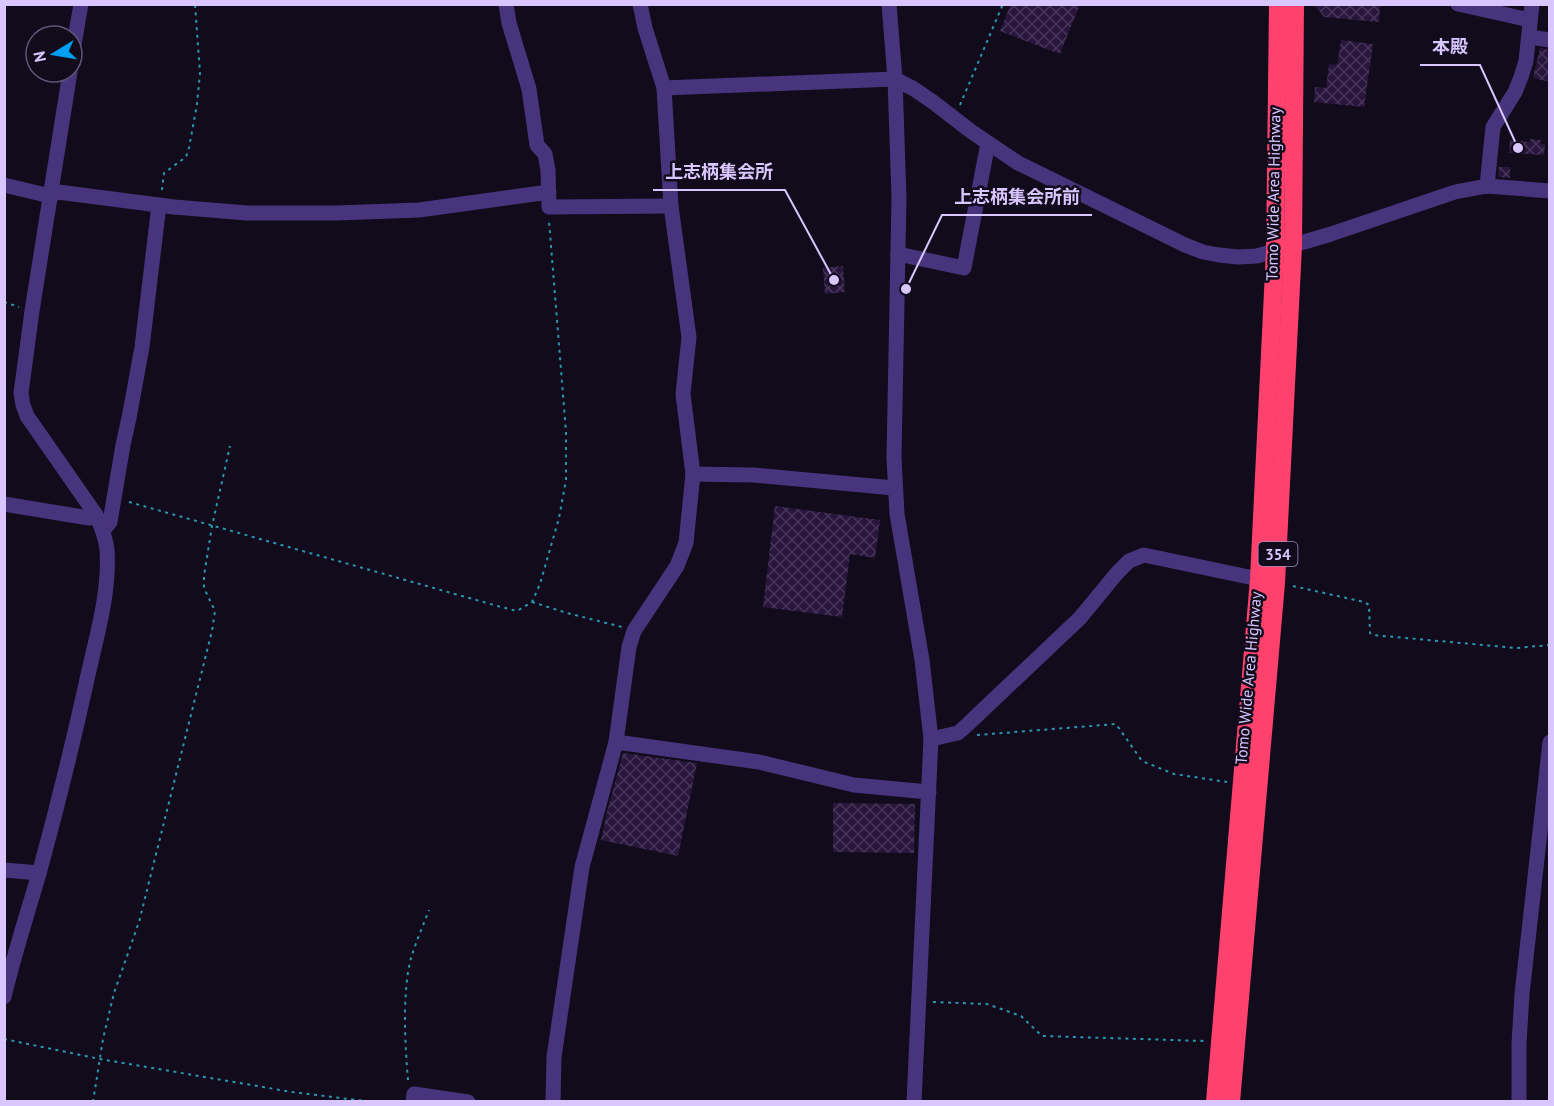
<svg xmlns="http://www.w3.org/2000/svg" width="1554" height="1106" viewBox="0 0 1554 1106" font-family="'PT Sans','Noto Sans JP',sans-serif">
<style>
.building{fill:url(#building-cross-hatch)}
.lines{fill:none;stroke-linecap:round;stroke-linejoin:round}
.path{stroke:#2a97af;stroke-width:2;stroke-dasharray:3 4.5;stroke-linecap:butt}
.minor{stroke:#48347c;stroke-width:15}
.highway{stroke:#ff416e;stroke-width:18}
.labels{text-anchor:middle;dominant-baseline:central;stroke-width:5;stroke-linejoin:round;paint-order:stroke}
.shield{fill:#120b1c;stroke:#9e8ebb;stroke-width:1.5}
.shield-label{font-size:15px;font-weight:bold;fill:#dac6ff}
.street-label{font-size:16px;fill:#dac6ff;stroke:#120b1c}
.leader{fill:none;stroke:#dac6ff;stroke-width:2}
.callout-dot{fill:#dac6ff;stroke:#120b1c;stroke-width:2}
.callout-label{font-size:18px;text-anchor:middle;font-weight:bold;fill:#dac6ff;stroke:#120b1c;stroke-width:5;stroke-linejoin:round;paint-order:stroke}
</style>
<defs>
<pattern id="building-cross-hatch" width="8" height="8" patternUnits="userSpaceOnUse" patternTransform="scale(1.5)"><rect width="8" height="8" fill="#28163d"/><path d="M0 0l8 8M0 8l8-8" fill="none" stroke="#47365a"/></pattern>
</defs>
<rect width="100%" height="100%" fill="#120b1c"/>
<g class="building">
<polygon points="1011,4 1080,4 1060,54 1000,31"/>
<polygon points="1314,4 1380,4 1379,22 1324,17"/>
<polygon points="1341,40 1373,44 1364,107 1314,102 1315,87 1326,88 1329,64 1337,65"/>
<polygon points="1540,48 1550,50 1550,82 1533,78"/>
<polygon points="1530,139 1541,140 1541,144 1545,144 1544,155 1509,153 1510,140 1530,142"/>
<polygon points="1499,167 1510,167 1510,178 1498,177"/>
<polygon points="843,266 845,292 825,294 823,268"/>
<polygon points="775,506 880,520 875,558 850,554 842,617 763,607"/>
<polygon points="623,753 697,763 678,856 601,840 606,816"/>
<polygon points="833,803 915,804 914,853 833,852"/>
</g>
<g class="lines">
<g class="path">
<polyline points="960,105 1003,4"/>
<polyline points="1549,147 1550,147"/>
<polyline points="162,190 164,173 186,157 189,148 197,104 200,73 195,4"/>
<polyline points="4,302 19,307"/>
<polyline points="129,502 501,607 517,611 532,602 540,584 559,518 566,480 566,432 549,221"/>
<polyline points="1293,586 1364,602 1369,605 1370,633 1373,635 1516,648 1550,645"/>
<polyline points="532,602 567,613 622,627"/>
<polyline points="977,735 1116,724 1142,761 1174,774 1227,782"/>
<polyline points="933,1002 987,1004 1021,1016 1042,1036 1205,1041"/>
<polyline points="4,1039 100,1059 292,1092 373,1102"/>
<path d="M408 1080C405 1045 402 992 411 958 416 942 423 926 429 910"/>
<polyline points="93,1102 103,1039 114,993 139,922 212,631 215,611 204,588 204,576 212,526 230,446"/>
</g>
<g class="minor">
<polyline points="506,4 509,23 529,89 537,145 545,154 548,170 549,207 671,206"/>
<polyline points="889,4 895,79 899,198 894,458 897,514 922,660 931,739 914,1102"/>
<polyline points="1458,4 1530,20"/>
<polyline points="1529,37 1550,40"/>
<polyline points="72,56 81,4"/>
<polyline points="664,88 895,79 914,89 933,102 972,132 1018,163 1185,245 1203,252 1219,255 1238,257 1257,256 1331,234 1455,192 1487,186 1550,191"/>
<polyline points="4,185 50,196 58,192 174,207 247,213 337,213 419,210 549,192"/>
<polyline points="1487,186 1493,127 1515,92 1521,77 1526,61 1532,4"/>
<polyline points="898,254 964,268 988,143"/>
<polyline points="693,474 753,475 894,488"/>
<polyline points="4,504 89,518 96,515"/>
<polyline points="103,531 110,522 123,445 129,418 142,347 159,205"/>
<polyline points="931,739 958,733 968,724 1080,618 1117,573 1129,561 1144,555 1268,581"/>
<polyline points="616,742 759,762 854,785 929,792"/>
<polyline points="4,870 39,873"/>
<path d="M4 997C14 954 28 912 40 870 57 808 72 747 86 684 95 641 110 595 107 550 106 538 101 526 96 515L27 416 23 405 21 393 32 311 70 72"/>
<polyline points="413,1102 414,1094 468,1102"/>
<polyline points="553,1102 554,1057 582,867 616,742 629,647 634,631 677,566 686,543 693,474 683,394 689,337 671,206 664,88 645,28 640,4"/>
<polyline points="1519,1102 1519,1044 1522,994 1550,742"/>
</g>
<g class="highway">
<polyline points="1215,1102 1259,579 1275,251 1278,4"/>
<polyline points="1231,1102 1276,583 1293,246 1295,4"/>
</g>
</g>
<g class="labels">
<rect class="shield" x="1258.5" y="542" width="39" height="24" rx="4.5"/>
<g class="shield-label">
<text x="1278" y="554">354</text>
</g>
<g class="street-label">
<text transform="translate(1273 194) rotate(-89)">Tomo Wide Area Highway</text>
<text transform="translate(1248 678) rotate(-85)">Tomo Wide Area Highway</text>
</g>
</g>
<path class="leader" d="M1518 148L1480 65H1420M834 280L785 190H653M906 289L942 215H1092"/>
<g class="callout-dot">
<circle cx="1518" cy="148" r="6"/>
<circle cx="834" cy="280" r="6"/>
<circle cx="906" cy="289" r="6"/>
</g>
<g class="callout-label">
<text x="1450" y="53">本殿</text>
<text x="719" y="178">上志柄集会所</text>
<text x="1017" y="203">上志柄集会所前</text>
</g>
<rect width="1554" height="1106" fill="none" stroke="#dac6ff" stroke-width="12"/>
<g transform="translate(54 54) rotate(259)"><circle r="28" fill="#120b1c" stroke="#625677" stroke-width="1.5"/>
<path d="M0-4.5L10 22L0 15L-10 22Z" fill="#009ff1"/>
<text y="-9" font-size="16" font-weight="bold" text-anchor="middle" fill="#dac6ff">N</text>
</g>
</svg>
